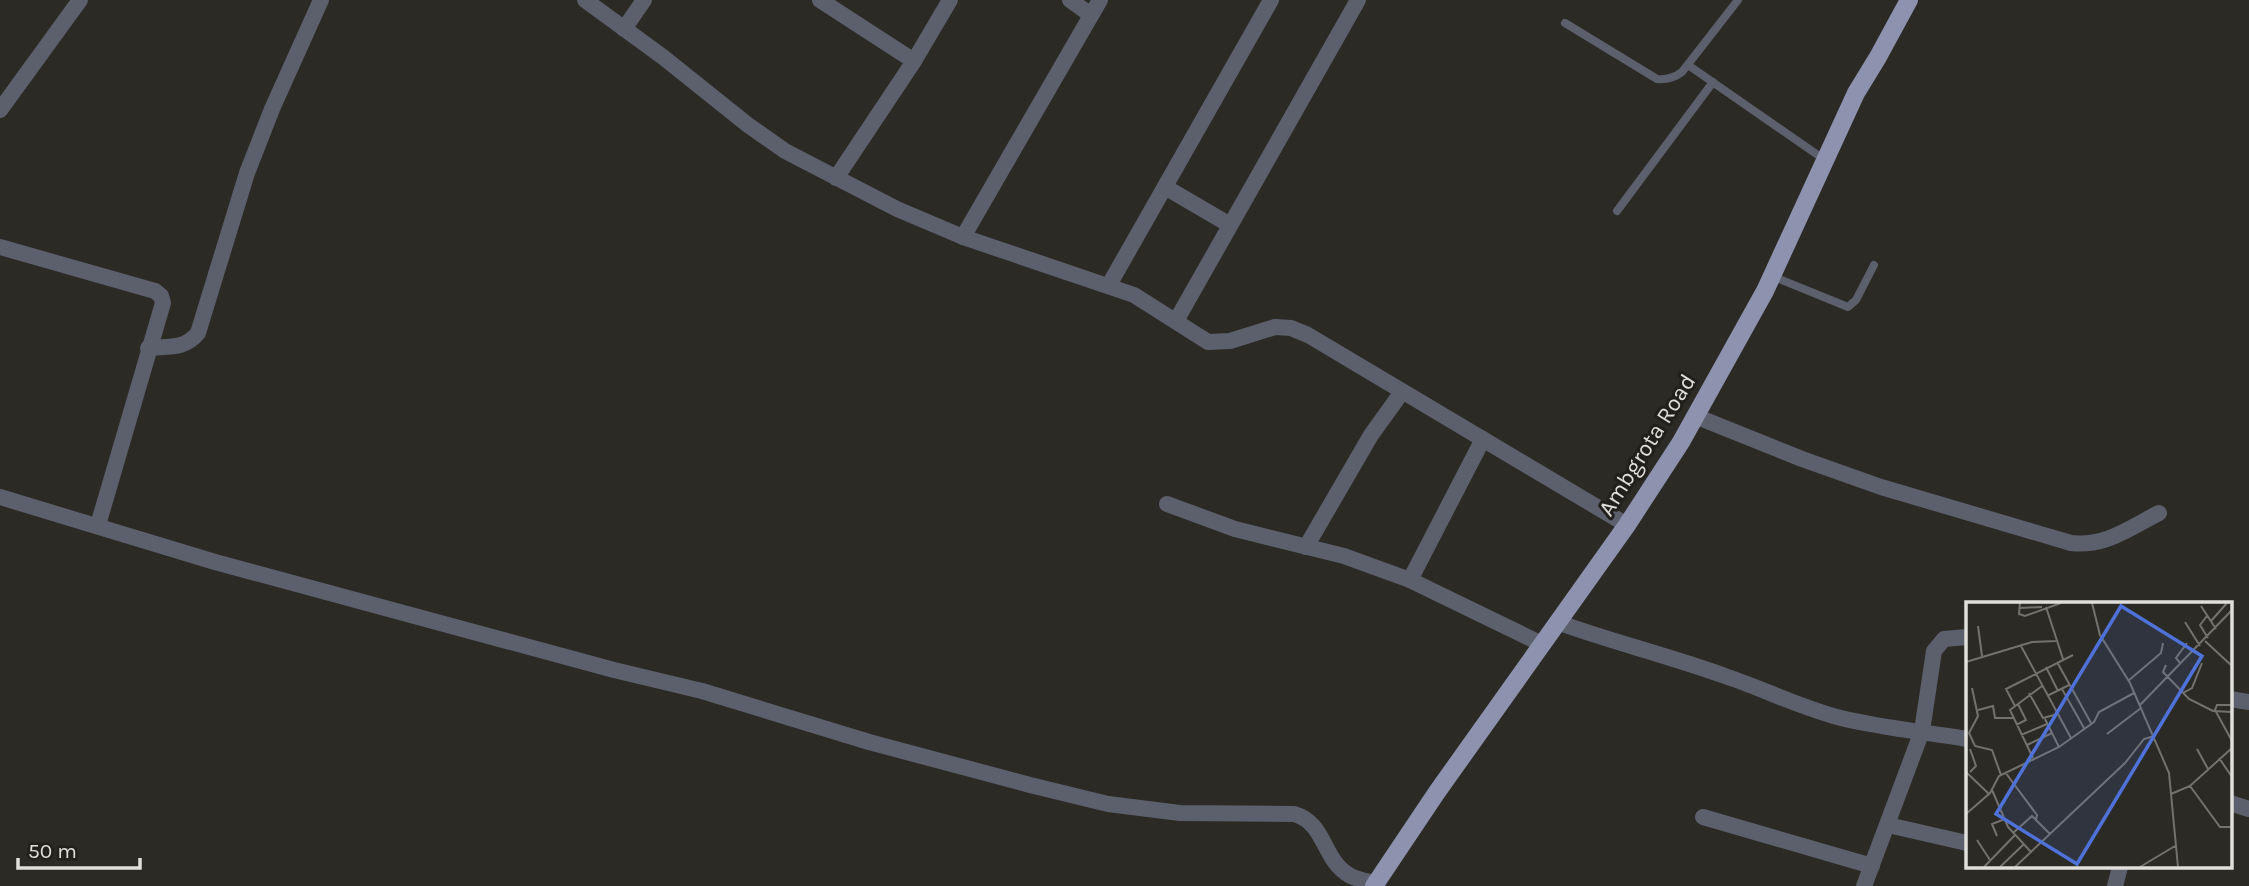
<svg xmlns="http://www.w3.org/2000/svg" width="2249" height="886" viewBox="0 0 2249 886" font-family="Karla,sans-serif">
<style>
.lines{fill:none;stroke-linecap:round;stroke-linejoin:round}
.lane{stroke:#5c5f6c;stroke-width:8}
.street{stroke:#5c5f6c;stroke-width:16}
.primary{stroke:#8d93af;stroke-width:18}
.labels{text-anchor:middle;dominant-baseline:central;stroke-width:6;stroke-linejoin:round;paint-order:stroke}
.street-label{font-size:23px;fill:#e0dfdc;stroke:#22201c}
.inset-road{fill:none;stroke:#73726e;stroke-width:2}
.view{fill:#4e72d9;fill-opacity:0.15;stroke:#4e72d9;stroke-width:3.5}
.inset-edge{fill:none;stroke:#e0dfdc;stroke-width:3.5}
</style>
<rect width="100%" height="100%" fill="#2b2a25"/>
<g class="lines">
<g class="lane">
<path d="M1565 23 1657 79C1667 80 1674 78 1682 72L1738 0"/>
<polyline points="1688,65 1825,160"/>
<polyline points="1617,211 1713,82"/>
<polyline points="1772,276 1848,307 1856,300 1874,265"/>
</g>
<g class="street">
<polyline points="585,0 663,57 748,125 785,151 897,209 963,237 1134,295 1208,342 1230,341 1275,327 1291,328 1308,335 1627,525"/>
<polyline points="820,0 914,61"/>
<polyline points="1070,0 1091,15"/>
<polyline points="624,29 644,0"/>
<polyline points="0,110 80,0"/>
<polyline points="836,178 914,61 950,0"/>
<polyline points="1165,187 1230,225"/>
<polyline points="963,237 1100,0"/>
<polyline points="0,247 155,291 161,296 163,303 98,525"/>
<polyline points="1109,285 1271,0"/>
<polyline points="1176,321 1358,0"/>
<path d="M148 348C169 346 184 350 198 333L247 173 272 109 321 0"/>
<path d="M1695 416 1802 459 1881 487 2071 543C2106 547 2129 528 2159 513"/>
<path d="M0 497 215 562 614 670 702 691 869 742 1030 785 1108 804 1180 813 1294 814C1326 823 1322 859 1349 875 1357 880 1367 881 1376 883"/>
<polyline points="1167,504 1235,529 1344,556 1410,580 1542,644"/>
<polyline points="1306,547 1371,435 1402,392"/>
<polyline points="1410,580 1483,439"/>
<path d="M1557 622C1612 642 1670 656 1725 676 1764 689 1801 708 1841 718 1882 728 1925 732 1967 739"/>
<polyline points="2230,699 2249,702"/>
<polyline points="2230,803 2249,809"/>
<polyline points="1703,817 1872,866"/>
<polyline points="1888,825 1967,843"/>
<polyline points="1864,886 1922,731 1934,651 1944,639 1967,637"/>
<polyline points="2115,886 2120,867"/>
</g>
<polyline class="primary" points="1374,886 1437,792 1627,525 1681,442 1765,291 1856,93 1878,57 1909,0"/>
</g>
<g class="labels">
<g class="street-label">
<text transform="translate(1647 445) rotate(-58)">Ambgrota Road</text>
</g>
</g>
<g transform="translate(1966 602)">
<rect width="266" height="266" fill="#2b2a25"/>
<path class="inset-road" d="M54 1 53 12 59 14 95 1M126 1 134 33 164 81 203 171 212 265M235 4 250 27M80 5 97 57M54 6 76 5M241 14 234 23 242 36M245 19 261 1M219 20 234 44M12 24 16 54M239 39 266 64M55 44 105 136M0 60 66 40 90 39M91 60 125 121M215 62 210 56 221 41M200 63 197 70 223 97 247 109 266 110M80 65 92 89M162 79 195 51 197 41M6 86 12 114 3 131 9 144 26 148 35 173M96 87 118 126M63 91 77 116 92 112M217 91 226 86 236 61M81 94 103 83M174 103 266 8M266 103H251L249 108 266 139M49 104 40 87 107 53M12 108 27 104 29 116H47M79 117 93 145M50 123 60 118 52 102M141 132 175 106M55 133 81 122M61 143 86 131M231 147 242 167M67 156 44 108 76 84M253 156 266 175M0 170 23 192M4 170 10 164 4 147M39 170 71 213 70 218M224 184 254 225H266M26 188 42 225 65 250M205 192 224 184 266 146M0 212 24 191 33 174 93 145 128 120 133 110 168 91M47 231 66 214 84 232M31 234 26 222 39 217M11 238 24 258M18 265 49 233M34 265 58 242M49 265 159 161 178 137 188 134M174 265 209 244"/>
<path class="view" d="M155 4 236 54 111 262 30 212Z"/>
<rect width="266" height="266" class="inset-edge"/>
</g>
<path d="M18 858v10h122v-10" fill="none" stroke="#e0dfdc" stroke-width="3.5"/>
<text x="28" y="858" font-size="21" fill="#e0dfdc" stroke="#22201c" stroke-width="5" paint-order="stroke">50 m</text>
</svg>
